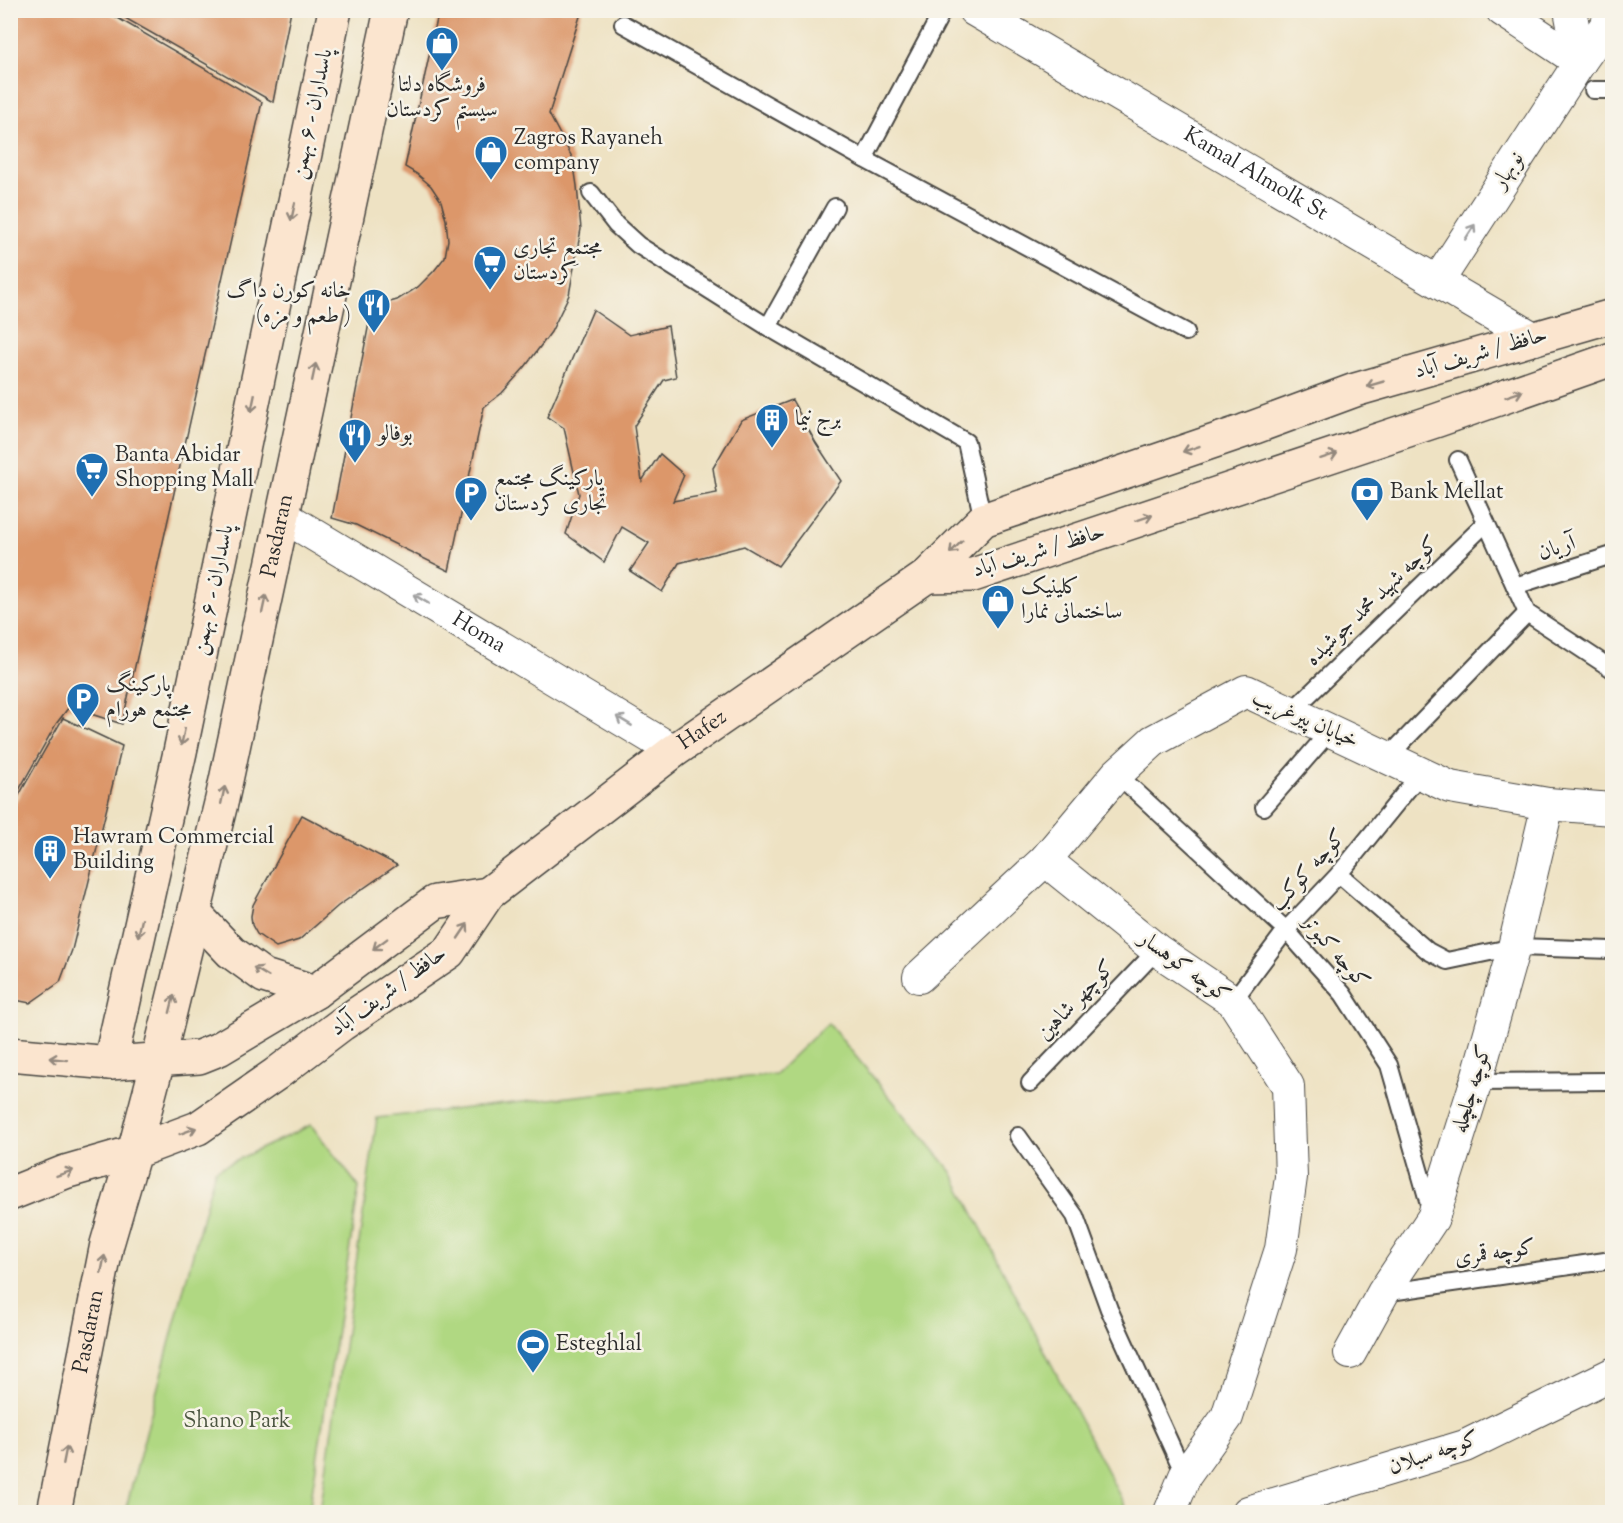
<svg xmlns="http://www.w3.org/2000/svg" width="1623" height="1523" viewBox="0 0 1623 1523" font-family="'Sorts Mill Goudy',Amiri,serif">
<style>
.green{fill:#b0d882;stroke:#6e8256;stroke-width:1.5}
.building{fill:#dc976b}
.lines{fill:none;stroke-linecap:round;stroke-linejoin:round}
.lane-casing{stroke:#484642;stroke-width:20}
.street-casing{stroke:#484642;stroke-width:34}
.secondary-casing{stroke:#484642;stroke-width:36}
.lane{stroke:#fff;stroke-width:16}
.street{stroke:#fff;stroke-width:32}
.secondary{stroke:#fbe5cf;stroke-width:33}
.oneway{stroke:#93887d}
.oneway2{stroke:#a0a0a0}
.labels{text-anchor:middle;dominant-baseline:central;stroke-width:5;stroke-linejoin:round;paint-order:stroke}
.poi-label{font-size:22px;fill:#2b2b2b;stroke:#f7f3e8;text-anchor:start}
.street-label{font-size:22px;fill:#2b2b2b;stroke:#f7f3e8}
.park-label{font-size:22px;fill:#4c5641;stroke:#f7f3e8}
</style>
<rect width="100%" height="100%" fill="#f7f3e8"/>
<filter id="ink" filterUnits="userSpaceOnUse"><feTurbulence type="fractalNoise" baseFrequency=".0167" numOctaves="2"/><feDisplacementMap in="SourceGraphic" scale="12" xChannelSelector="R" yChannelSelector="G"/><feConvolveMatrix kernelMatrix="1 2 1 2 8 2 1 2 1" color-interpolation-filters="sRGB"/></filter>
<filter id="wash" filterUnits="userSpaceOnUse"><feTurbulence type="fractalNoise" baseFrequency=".008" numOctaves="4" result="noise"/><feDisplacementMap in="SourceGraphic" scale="24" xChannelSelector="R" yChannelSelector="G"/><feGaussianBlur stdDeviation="1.35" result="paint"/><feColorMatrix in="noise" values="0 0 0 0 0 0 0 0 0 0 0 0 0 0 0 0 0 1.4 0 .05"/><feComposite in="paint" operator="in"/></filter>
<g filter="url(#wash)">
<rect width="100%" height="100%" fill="#eee2c3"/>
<g class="green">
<polygon points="828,1023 952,1172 1127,1510 1126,1512 320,1512 377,1118 775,1074"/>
<polygon points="311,1125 359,1187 309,1512 125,1512 215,1170"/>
</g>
<g id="blocks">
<g class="building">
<polygon points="10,10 104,10 262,102 122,724 69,707 56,724 10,806"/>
<polygon points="111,10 291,10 273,102"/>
<polygon points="439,10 582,10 549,114 573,159 577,186 581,229 569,295 551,332 525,367 502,393 484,407 449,571 356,525 332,518 372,307 397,300 418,287 434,271 445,257 448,240 446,220 441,201 431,186 417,174 405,167"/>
<polygon points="593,310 629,335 668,326 676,377 664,380 634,426 642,481 660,454 684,475 673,501 717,493 713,468 741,420 792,400 816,443 841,481 778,566 744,546 679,563 662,592 630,571 649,543 622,527 604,562 566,534 579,494 564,428 547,417"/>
<polygon points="63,718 122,746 72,950 60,982 30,1003 10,999 10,811"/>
<polygon points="302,815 397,865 338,906 299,940 276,947 257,934 252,925 251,916 253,905"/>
</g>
</g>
</g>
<g filter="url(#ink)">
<use href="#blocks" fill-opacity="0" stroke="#484642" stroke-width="1.5"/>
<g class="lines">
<g class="lane-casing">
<g id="lane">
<polyline points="623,24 864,159 1186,332"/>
<polyline points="1593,90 1612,90"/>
<polyline points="864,159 943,10"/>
<polyline points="591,193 616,225 638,245 768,327"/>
<polyline points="835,207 768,327 966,442 983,520"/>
<polyline points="1458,460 1527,613 1612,669"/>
<polyline points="1515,586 1612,555"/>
<polyline points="1291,712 1486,523"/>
<polyline points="1388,757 1527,613"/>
<polyline points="1117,774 1286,930 1343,994 1389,1065 1431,1211"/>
<polyline points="1264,807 1330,731"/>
<polyline points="1339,874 1428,951 1447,961 1514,947 1612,950"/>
<polyline points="1233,1001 1286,930 1339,874 1421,773"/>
<polyline points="1476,1082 1612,1081"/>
<polyline points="1030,1083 1157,950"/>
<polyline points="1018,1136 1075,1216 1109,1309 1185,1476"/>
<polyline points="1383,1293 1612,1260"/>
</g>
</g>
<g class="street-casing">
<g id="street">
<path id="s1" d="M974 10 1535 339"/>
<polyline points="1502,10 1580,62"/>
<polyline points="1570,10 1580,62"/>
<polyline points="1438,281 1580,62 1612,17"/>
<path id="s2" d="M283 516 674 751"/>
<polyline points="1045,860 1157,950 1233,1001 1288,1086 1291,1177 1281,1249 1227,1417 1185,1476 1170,1512"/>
<polyline points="919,977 1045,860 1117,774 1153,741 1246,691 1450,787 1548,804 1612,809"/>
<polyline points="1350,1353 1383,1293 1433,1218 1476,1082 1514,947 1548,804"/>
<polyline points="1248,1512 1465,1446 1612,1374"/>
</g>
</g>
<g class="secondary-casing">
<g id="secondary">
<polyline points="927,576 973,575 1438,420 1612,359"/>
<polyline points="195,914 231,952 264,976 315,992"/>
<polyline points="10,1054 110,1063 199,1057 219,1049 315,992 435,902 488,894"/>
<polyline points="110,1063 180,752 335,10"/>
<path id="s3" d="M10 1194 65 1172 134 1152 158 1061 222 799 391 10"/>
<path id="s4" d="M54 1512 107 1244 134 1152 198 1128 276 1074 342 1024 449 952 488 894 674 751 927 576 983 520 1244 431 1355 390 1612 316"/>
</g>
</g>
<use href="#lane" class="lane"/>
<use href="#street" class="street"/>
<use href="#secondary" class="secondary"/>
</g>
<defs><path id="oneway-shaft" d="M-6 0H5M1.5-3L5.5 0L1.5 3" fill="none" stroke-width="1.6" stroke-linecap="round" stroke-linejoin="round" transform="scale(1.5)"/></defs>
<g class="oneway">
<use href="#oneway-shaft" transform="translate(293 212) rotate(102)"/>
<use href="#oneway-shaft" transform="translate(314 372) rotate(-78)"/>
<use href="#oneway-shaft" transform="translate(1375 384) rotate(164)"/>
<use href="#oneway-shaft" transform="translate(1514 394) rotate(-19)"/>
<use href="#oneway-shaft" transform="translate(253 403) rotate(102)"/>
<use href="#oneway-shaft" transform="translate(1191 449) rotate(161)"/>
<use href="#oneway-shaft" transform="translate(1329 456) rotate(-18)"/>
<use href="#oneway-shaft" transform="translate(1144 518) rotate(-18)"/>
<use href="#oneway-shaft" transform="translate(956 547) rotate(135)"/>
<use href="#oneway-shaft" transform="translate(264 604) rotate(-78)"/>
<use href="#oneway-shaft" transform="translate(183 737) rotate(102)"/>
<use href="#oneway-shaft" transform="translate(223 795) rotate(-78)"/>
<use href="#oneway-shaft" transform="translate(140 928) rotate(103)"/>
<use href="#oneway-shaft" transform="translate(463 931) rotate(-56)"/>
<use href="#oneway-shaft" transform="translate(380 944) rotate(143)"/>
<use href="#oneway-shaft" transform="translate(261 972) rotate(-149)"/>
<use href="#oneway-shaft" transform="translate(172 1004) rotate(-76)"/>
<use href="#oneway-shaft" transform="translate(58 1059) rotate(-174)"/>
<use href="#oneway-shaft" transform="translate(188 1131) rotate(-20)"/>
<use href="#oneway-shaft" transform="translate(65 1173) rotate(-19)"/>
<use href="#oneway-shaft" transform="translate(103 1264) rotate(-79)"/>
<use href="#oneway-shaft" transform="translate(65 1455) rotate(-79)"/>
</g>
<g class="oneway2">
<use href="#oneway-shaft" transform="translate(1470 232) rotate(-57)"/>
<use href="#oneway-shaft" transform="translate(421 599) rotate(-149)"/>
<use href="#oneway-shaft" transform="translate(624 721) rotate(-149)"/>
</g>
</g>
<defs>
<g id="shop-pin" transform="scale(1.725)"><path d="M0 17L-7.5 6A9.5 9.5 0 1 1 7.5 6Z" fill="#1f6fb2" stroke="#f7f3e8"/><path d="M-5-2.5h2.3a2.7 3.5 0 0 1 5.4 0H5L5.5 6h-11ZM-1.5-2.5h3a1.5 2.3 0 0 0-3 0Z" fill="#fff"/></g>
<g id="supermarket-pin" transform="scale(1.725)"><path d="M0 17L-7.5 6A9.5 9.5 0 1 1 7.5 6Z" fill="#1f6fb2" stroke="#f7f3e8"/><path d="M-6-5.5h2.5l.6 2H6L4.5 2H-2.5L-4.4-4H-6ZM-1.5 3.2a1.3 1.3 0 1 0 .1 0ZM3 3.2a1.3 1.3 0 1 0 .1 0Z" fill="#fff"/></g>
<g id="restaurant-pin" transform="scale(1.725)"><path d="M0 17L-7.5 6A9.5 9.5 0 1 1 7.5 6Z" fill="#1f6fb2" stroke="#f7f3e8"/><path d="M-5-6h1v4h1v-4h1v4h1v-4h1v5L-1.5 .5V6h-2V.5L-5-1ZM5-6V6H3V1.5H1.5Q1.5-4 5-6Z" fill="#fff"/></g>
<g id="building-pin" transform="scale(1.725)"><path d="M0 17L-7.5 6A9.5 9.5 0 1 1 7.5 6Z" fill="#1f6fb2" stroke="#f7f3e8"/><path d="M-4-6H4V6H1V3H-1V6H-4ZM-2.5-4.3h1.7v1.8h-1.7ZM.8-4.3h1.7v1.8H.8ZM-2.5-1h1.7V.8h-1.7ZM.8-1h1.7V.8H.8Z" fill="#fff"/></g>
<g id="parking-pin" transform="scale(1.725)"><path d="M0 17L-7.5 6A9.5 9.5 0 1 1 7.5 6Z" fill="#1f6fb2" stroke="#f7f3e8"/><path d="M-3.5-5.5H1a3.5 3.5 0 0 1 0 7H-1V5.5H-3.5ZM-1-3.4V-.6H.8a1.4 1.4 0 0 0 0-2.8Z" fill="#fff"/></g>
<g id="bank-pin" transform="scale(1.725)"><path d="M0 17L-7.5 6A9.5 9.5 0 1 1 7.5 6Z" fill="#1f6fb2" stroke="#f7f3e8"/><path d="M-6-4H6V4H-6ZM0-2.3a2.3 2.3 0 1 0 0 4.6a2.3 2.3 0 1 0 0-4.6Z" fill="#fff"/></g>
<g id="stadium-pin" transform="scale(1.725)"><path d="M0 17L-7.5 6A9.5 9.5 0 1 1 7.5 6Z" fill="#1f6fb2" stroke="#f7f3e8"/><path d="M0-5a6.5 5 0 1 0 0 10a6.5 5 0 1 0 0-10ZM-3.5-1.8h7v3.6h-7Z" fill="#fff"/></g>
</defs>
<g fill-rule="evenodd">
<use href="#shop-pin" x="442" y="43"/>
<use href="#shop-pin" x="491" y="152"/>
<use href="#supermarket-pin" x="490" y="262"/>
<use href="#restaurant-pin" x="374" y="305"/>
<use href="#building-pin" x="772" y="420"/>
<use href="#restaurant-pin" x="355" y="435"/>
<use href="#supermarket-pin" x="92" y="469"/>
<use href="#parking-pin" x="471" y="493"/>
<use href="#bank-pin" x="1367" y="493"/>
<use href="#shop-pin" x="998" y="601"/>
<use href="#parking-pin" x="83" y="699"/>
<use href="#building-pin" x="50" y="851"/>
<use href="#stadium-pin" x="533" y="1345"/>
</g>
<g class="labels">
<g class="poi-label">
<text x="442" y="86" text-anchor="middle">فروشگاه دلتا<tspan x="442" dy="25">سیستم کردستان</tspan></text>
<text x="514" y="139">Zagros Rayaneh<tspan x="514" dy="25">company</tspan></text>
<text x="513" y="249">مجتمع تجاری<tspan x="513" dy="25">کردستان</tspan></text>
<text x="351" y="292" text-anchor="end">خانه کورن داگ<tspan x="351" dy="25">(طعم و مزه )</tspan></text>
<text x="795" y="420">برج نیما</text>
<text x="378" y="435">بوفالو</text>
<text x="115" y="456">Banta Abidar<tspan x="115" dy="25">Shopping Mall</tspan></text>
<text x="494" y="480">پارکینگ مجتمع<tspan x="494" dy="25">تجاری کردستان</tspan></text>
<text x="1390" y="493">Bank Mellat</text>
<text x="1021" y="588">کلینیک<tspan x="1021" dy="25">ساختمانی نمارا</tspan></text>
<text x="106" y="686">پارکینگ<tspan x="106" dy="25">مجتمع هورام</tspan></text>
<text x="73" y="838">Hawram Commercial<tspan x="73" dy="25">Building</tspan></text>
<text x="556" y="1345">Esteghlal</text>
</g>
<g class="street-label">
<text transform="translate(313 114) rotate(-78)">پاسداران - ۶ بهمن</text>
<text transform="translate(1509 171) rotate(-57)">نوبهار</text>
<text stroke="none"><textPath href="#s1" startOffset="326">Kamal Almolk St</textPath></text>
<text transform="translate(1481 354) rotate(-16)">حافظ / شریف آباد</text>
<text stroke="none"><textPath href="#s3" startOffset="764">Pasdaran</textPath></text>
<text transform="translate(1557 549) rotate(-18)">آریان</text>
<text transform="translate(1039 552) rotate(-17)">حافظ / شریف آباد</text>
<text transform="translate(214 590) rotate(-78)">پاسداران - ۶ بهمن</text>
<text transform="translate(1373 602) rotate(-44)">کوچه شهید محمد جوشیده</text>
<text stroke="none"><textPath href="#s2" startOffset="228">Homa</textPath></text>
<text transform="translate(1305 720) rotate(24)">خیابان پیرغریب</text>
<text stroke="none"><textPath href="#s4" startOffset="1084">Hafez</textPath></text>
<text transform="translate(1309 871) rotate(-48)">کوچه کوکب</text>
<text transform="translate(1335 953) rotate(49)">کوچه کبوتر</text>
<text transform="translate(1184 968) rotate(36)">کوچه کوهسار</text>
<text transform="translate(389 992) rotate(-36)">حافظ / شریف آباد</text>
<text transform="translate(1077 1001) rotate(-46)">کوچهر شاهین</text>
<text transform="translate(1473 1089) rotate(-73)">کوچه چلچله</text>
<text transform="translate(1495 1254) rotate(-8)">کوچه قمری</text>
<text stroke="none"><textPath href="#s4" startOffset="184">Pasdaran</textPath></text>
<text transform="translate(1434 1454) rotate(-19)">کوچه سبلان</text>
</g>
<g class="park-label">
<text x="237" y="1422">Shano Park</text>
</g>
</g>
<rect width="1623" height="1523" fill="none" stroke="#f7f3e8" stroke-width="36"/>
</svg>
